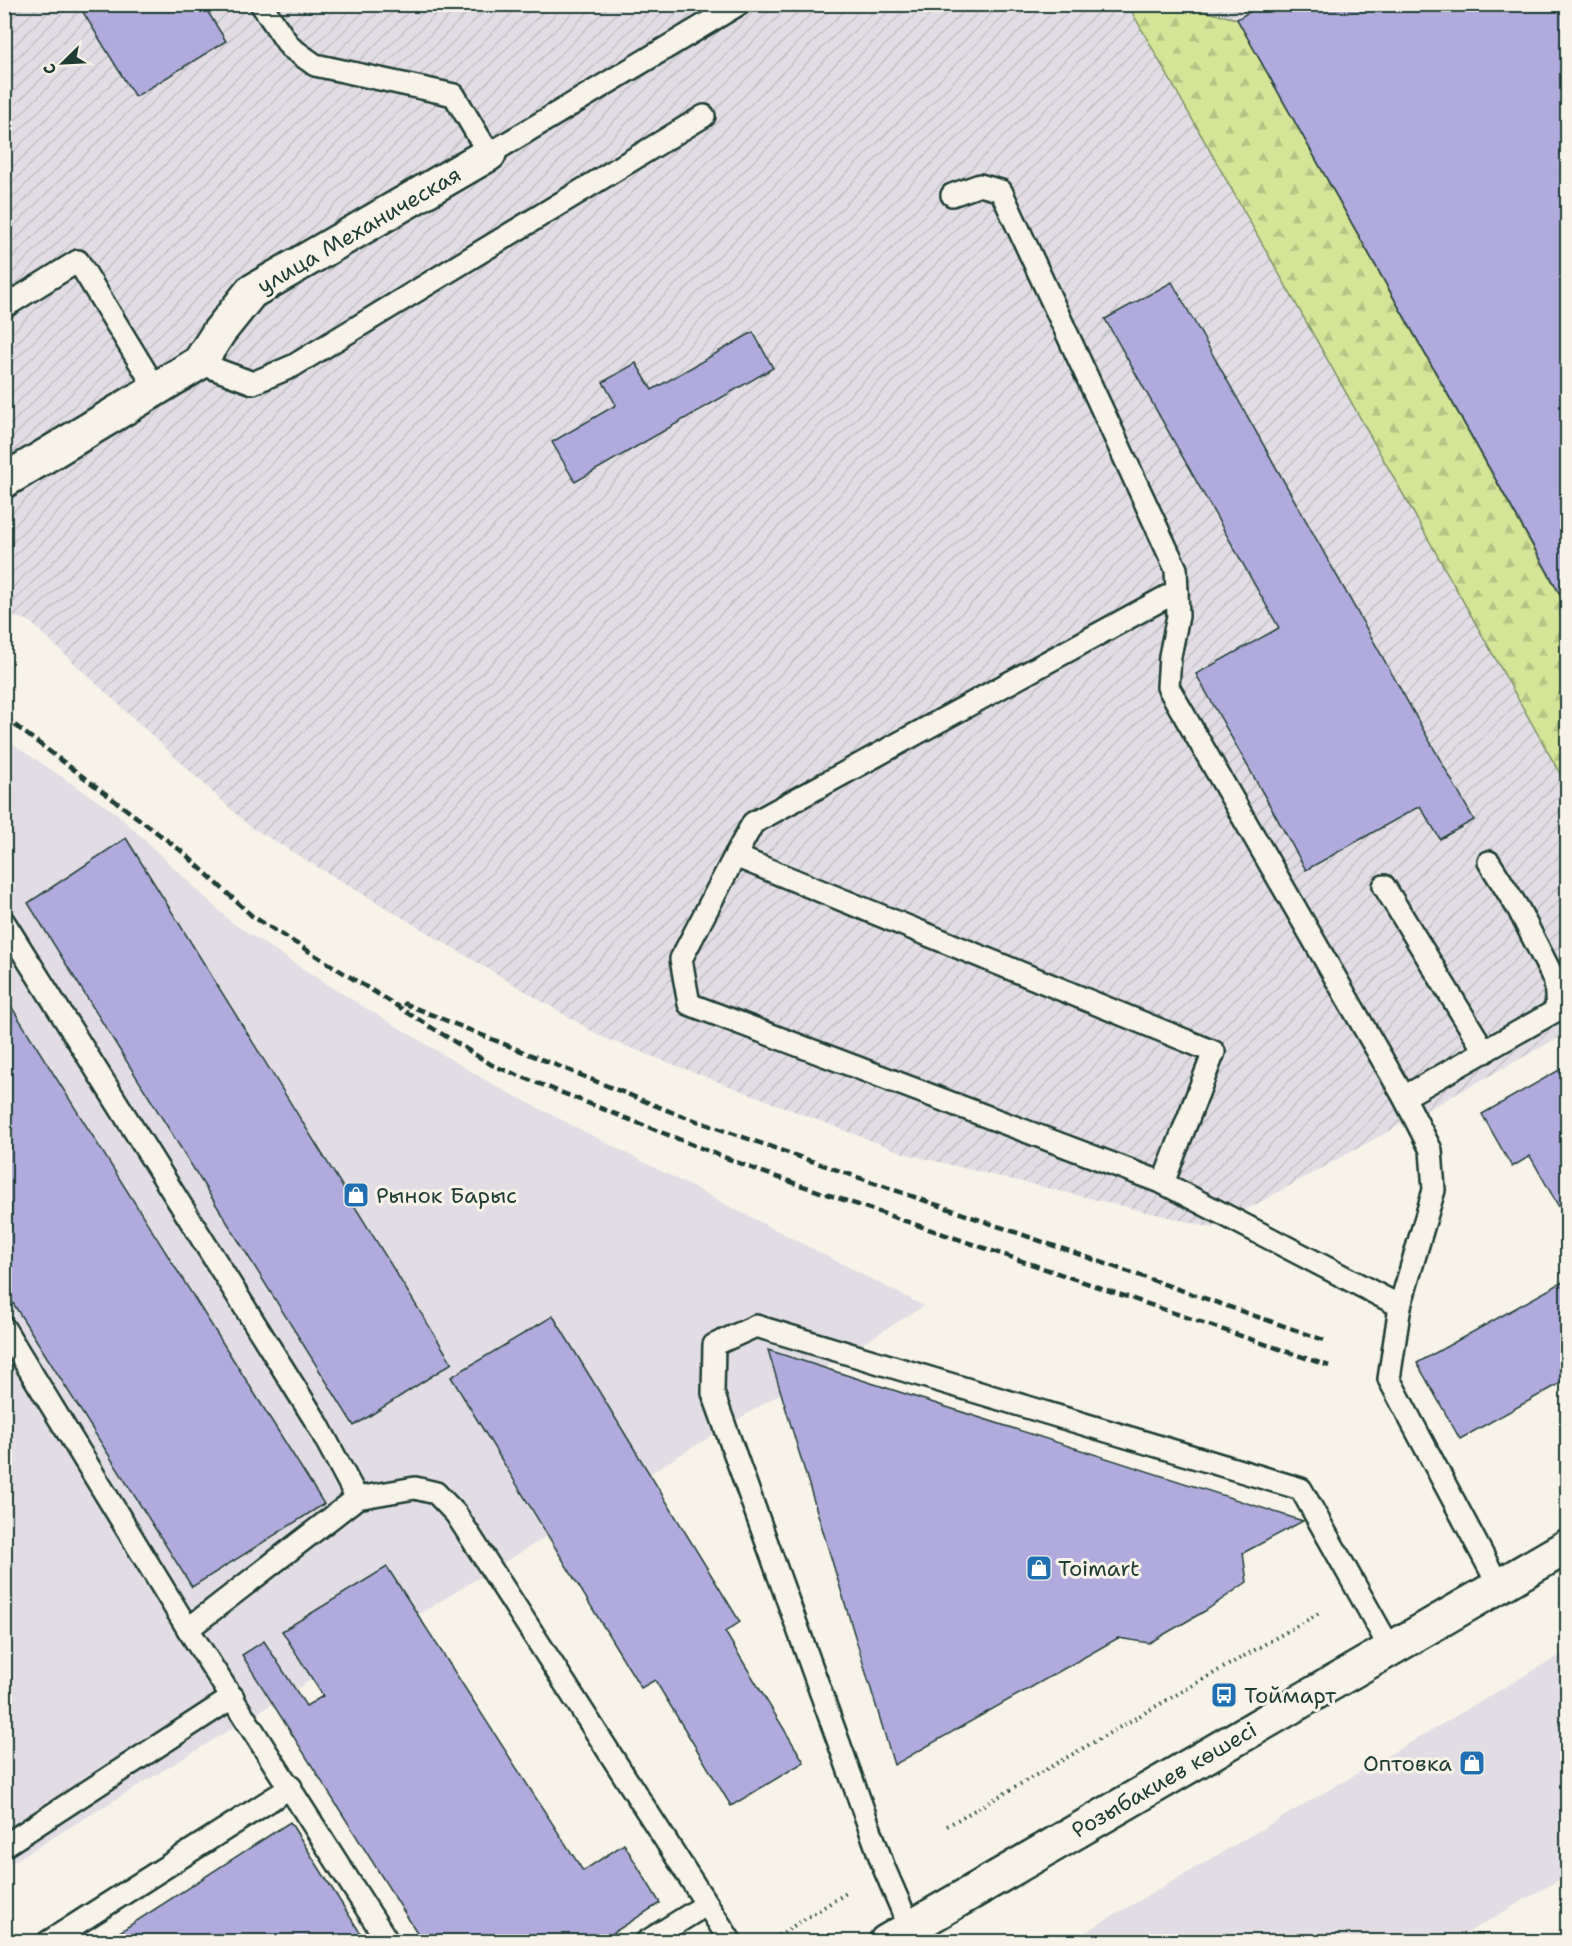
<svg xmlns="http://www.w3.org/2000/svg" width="1572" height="1946" viewBox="0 0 1572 1946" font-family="'Shantell Sans',sans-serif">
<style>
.built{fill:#e2dde4}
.industrial{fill:url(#industrial-furrows)}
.forest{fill:url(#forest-firs);stroke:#7a9166;stroke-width:1.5}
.building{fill:#b0abdc;stroke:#1f3d34;stroke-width:1.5}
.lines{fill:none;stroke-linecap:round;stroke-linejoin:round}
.lane-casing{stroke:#1f3d34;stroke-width:26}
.street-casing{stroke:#1f3d34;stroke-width:38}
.secondary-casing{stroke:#1f3d34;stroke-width:38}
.path{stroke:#1f3d34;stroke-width:4;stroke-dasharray:1.5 4.5;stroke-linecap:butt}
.lane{stroke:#f7f3e8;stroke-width:21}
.street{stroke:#f7f3e8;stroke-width:33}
.secondary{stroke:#f7f3e8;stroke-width:33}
.rail{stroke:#1f3d34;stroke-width:4.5;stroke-dasharray:9 4.5;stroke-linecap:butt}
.labels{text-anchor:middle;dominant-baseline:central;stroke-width:6;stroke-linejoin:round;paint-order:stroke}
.street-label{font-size:22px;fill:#1f3d34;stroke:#f7f3e8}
.poi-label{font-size:22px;fill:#1f3d34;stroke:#f7f3e8;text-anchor:start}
</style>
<defs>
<pattern id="industrial-furrows" width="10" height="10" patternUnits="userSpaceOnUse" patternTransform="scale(1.5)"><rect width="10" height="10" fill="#e2dde4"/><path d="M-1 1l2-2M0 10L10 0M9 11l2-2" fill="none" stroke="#c1bfc4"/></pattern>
<pattern id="forest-firs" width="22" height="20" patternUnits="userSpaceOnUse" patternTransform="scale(1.5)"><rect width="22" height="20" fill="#d5e598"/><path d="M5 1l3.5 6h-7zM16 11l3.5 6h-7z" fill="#b6c584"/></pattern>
</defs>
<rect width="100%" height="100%" fill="#f7f3e8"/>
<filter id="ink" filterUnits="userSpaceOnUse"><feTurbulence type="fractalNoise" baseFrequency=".0167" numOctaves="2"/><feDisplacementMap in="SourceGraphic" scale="12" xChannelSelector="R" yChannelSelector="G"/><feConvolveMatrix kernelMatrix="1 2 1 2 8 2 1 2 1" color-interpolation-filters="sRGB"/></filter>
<g filter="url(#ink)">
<g class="built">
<polygon points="5,739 116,813 231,922 328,985 492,1084 924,1306 5,1867"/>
<polygon points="1567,1651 1567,1875 1453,1941 1070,1941"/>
</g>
<polygon class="industrial" points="5,5 1567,5 1567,1033 1213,1228 906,1154 602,1037 249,826 28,620 5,615"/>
<polygon class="forest" points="1128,5 1177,5 1237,19 1567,608 1567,786"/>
<g class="building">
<polygon points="78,4 203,4 226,41 135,97"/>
<polygon points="1263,4 1568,4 1568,608 1237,19"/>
<polygon points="1172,282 1474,820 1440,839 1420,806 1306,870 1196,674 1279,628 1105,319"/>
<polygon points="753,332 773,368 575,482 552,442 616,405 603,382 636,363 652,390"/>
<polygon points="126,838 452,1363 354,1426 28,903"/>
<polygon points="4,995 324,1504 192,1587 4,1289"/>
<polygon points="1568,1065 1568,1223 1530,1156 1512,1167 1482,1114"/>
<polygon points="1568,1279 1568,1379 1460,1439 1417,1363"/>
<polygon points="553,1316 740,1622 725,1632 804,1762 731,1806 655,1680 641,1688 451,1377"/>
<polygon points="768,1350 1303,1521 1243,1553 1247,1582 1205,1611 1149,1643 1118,1638 894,1765"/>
<polygon points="387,1567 583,1871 624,1844 660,1903 599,1942 423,1942 242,1655 264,1641 306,1706 323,1696 282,1631"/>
<polygon points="290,1822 366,1942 104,1942"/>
<polygon points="1568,1934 1568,1942 1554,1942"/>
</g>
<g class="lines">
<g class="lane-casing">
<g id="lane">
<polyline points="261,4 290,47 315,65 454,95 489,154 739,4"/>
<polyline points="952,195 980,185 1001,191 1176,569 1178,616 1170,656 1168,687 1404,1097 1431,1150 1434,1190 1400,1306 1389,1379 1499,1586"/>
<polyline points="4,307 78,261 156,389"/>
<polyline points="199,363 253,383 293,366 704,116"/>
<polyline points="735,856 753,823 1177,591"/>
<polyline points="1384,886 1485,1052"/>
<polyline points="4,922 317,1423 357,1498"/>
<polyline points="1404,1097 1557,1010 1555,981 1519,910 1489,862"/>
<polyline points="1163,1183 1214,1052 735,856 681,959 689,1004 1163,1183 1400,1306"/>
<polyline points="4,1328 188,1629 388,1942"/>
<polyline points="188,1629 357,1498 415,1488 436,1493 456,1514 731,1942"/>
<polyline points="4,1846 233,1697"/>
<polyline points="910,1928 884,1868 713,1393 714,1345 756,1326 1301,1489 1390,1648"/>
<polyline points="48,1942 291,1787"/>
<polyline points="646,1942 707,1904"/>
</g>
</g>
<g class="street-casing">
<polyline id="street" points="4,481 199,363 219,332 251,292 489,154"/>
</g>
<g class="secondary-casing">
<polyline id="secondary" points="886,1942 1568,1546"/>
</g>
<g class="path">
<polyline points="947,1826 1321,1612"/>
<polyline points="768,1942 848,1892"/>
</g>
<use href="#lane" class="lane"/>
<use href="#street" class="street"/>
<use href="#secondary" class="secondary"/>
<g class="rail">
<polyline points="4,717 184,853 252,916 492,1065 759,1171 1329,1366"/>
<polyline points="403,1003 674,1113 1324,1340"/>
</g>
</g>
</g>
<defs>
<g id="shop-square" transform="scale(1.35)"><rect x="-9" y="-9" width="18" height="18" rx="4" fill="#1f6fb2" stroke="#f7f3e8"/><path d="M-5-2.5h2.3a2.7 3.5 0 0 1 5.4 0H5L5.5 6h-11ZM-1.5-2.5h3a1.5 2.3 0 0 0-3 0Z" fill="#fff"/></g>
<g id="bus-square" transform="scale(1.35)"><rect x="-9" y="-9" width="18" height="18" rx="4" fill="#1f6fb2" stroke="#f7f3e8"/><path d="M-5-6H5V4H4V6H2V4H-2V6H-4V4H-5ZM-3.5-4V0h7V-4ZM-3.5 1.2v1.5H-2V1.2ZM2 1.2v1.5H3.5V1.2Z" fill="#fff"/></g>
</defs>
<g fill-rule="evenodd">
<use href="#shop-square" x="356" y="1195"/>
<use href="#shop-square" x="1039" y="1568"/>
<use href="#bus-square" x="1224" y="1695"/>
<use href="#shop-square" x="1472" y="1763"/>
</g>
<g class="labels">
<g class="street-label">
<text transform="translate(359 230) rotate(-30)">улица Механическая</text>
<text transform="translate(1164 1780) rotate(-30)">Розыбакиев көшесі</text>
</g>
<g class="poi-label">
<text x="376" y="1195">Рынок Барыс</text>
<text x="1058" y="1568">Toimart</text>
<text x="1244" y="1695">Тоймарт</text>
<text x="1452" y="1763" text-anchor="end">Оптовка</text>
</g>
</g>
<rect width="1572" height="1946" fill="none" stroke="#f7f3e8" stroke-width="24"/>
<rect x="12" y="12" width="1548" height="1922" fill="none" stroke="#1f3d34" stroke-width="2" filter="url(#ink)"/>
<g transform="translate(63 63) rotate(246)" stroke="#f7f3e8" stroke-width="4.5" paint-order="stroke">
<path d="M0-4.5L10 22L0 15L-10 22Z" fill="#1f3d34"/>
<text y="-9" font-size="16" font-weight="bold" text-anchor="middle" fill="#1f3d34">С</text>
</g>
</svg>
